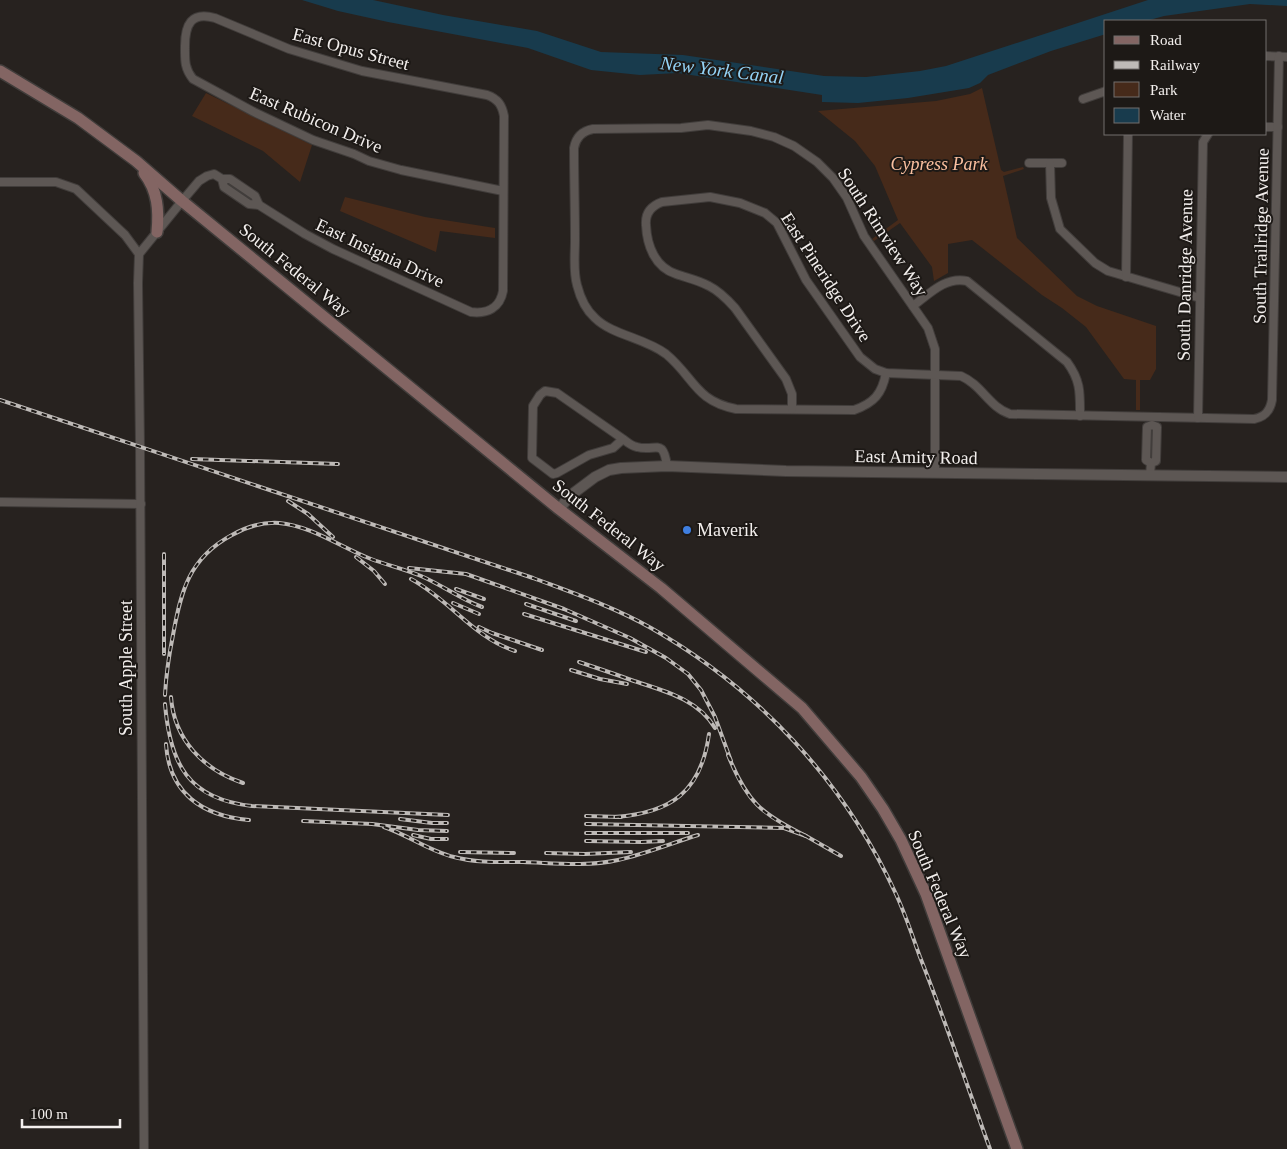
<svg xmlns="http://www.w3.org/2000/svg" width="1287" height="1149" viewBox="0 0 1287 1149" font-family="Georgia,serif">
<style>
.green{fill:#462a1a}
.water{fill:#183b4d}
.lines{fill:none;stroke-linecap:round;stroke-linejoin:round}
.minor-casing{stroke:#413d3b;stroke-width:10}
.tertiary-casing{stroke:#413d3b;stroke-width:12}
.secondary-casing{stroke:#413d3b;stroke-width:14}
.minor{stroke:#5d5754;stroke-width:8}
.tertiary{stroke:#5d5754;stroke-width:10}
.secondary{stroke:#836563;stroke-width:11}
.rail-casing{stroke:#bebab7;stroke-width:4}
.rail{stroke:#1d1916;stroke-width:2;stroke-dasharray:5.5;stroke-linecap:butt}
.shop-dot{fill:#3f7fe0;stroke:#1d1916;stroke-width:2}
.labels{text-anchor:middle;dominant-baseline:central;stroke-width:4;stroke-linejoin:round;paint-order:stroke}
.street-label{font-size:18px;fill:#f3efed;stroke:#1d1916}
.park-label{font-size:18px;font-style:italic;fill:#fabf9f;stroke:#1d1916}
.poi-label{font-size:18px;fill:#f3efed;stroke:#1d1916;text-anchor:start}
.water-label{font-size:19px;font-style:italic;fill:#93d2f5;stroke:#1d1916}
</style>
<rect width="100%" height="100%" fill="#27221f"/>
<g class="green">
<polygon points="982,88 1001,170 1004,172 1023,167 1024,169 1003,176 1017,238 1077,296 1097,306 1156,326 1156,369 1150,380 1140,380 1140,410 1136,410 1136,380 1124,379 1086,327 1062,308 1042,295 972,240 948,244 948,273 934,281 932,267 900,223 874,241 872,239 898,220 875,166 855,141 818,111 936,101 970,94"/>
<polygon points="206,93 312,145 300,182 263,151 192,116"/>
<polygon points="345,197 425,217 495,228 495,238 440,231 436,252 340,211"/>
</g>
<polygon class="water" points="302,0 373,0 443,15 537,31 601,52 683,55 824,76 866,77 920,71 946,66 1148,0 1287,0 1287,6 1250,4 1164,16 1146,21 1106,21 1106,34 1051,51 988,75 980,83 969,88 908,98 858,103 822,102 822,95 678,73 640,75 591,70 528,48 388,22 338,11"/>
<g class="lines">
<g class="minor-casing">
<g id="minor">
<polyline points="1266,56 1287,57"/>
<polyline points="1083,99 1106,91"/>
<polyline points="1266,127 1278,127"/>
<polyline points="1029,163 1062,163"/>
<polyline points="1050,163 1051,198 1060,229 1095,263 1108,271 1200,298"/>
<polyline points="0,182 56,182 76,189 125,235 139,254"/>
<path d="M259 205 305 234 333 249 471 312C487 314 500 308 503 291L504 116C502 105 498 99 487 95L362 71 289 49 215 18C191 11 185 25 185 46 185 59 184 68 193 79L254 112 313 140 354 154 369 161 401 170 503 191"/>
<polyline points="1126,277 1128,134"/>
<path d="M913 306C929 294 946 276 967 281L1067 362C1081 381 1080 393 1080 416"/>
<path d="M886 373C882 394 874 403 854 410L736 409C695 401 694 377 666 354 645 338 612 335 595 318 586 310 580 297 577 285 573 271 575 255 575 240 575 209 574 179 574 148 576 137 582 131 593 129L681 128 708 125 751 131 774 137 794 146 817 162 833 178 847 198 864 236 928 328 935 349V473"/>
<path d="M792 409V394L786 379 735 308C727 299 719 291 709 286 698 280 687 278 676 274 655 267 647 246 646 225 645 213 651 206 662 202L710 197 740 203 765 213 777 223 806 280 860 357 875 369 886 373 961 376C982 385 989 407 1010 414L1254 419C1265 417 1270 411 1272 400L1279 56"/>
<polyline points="1198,418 1203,142 1208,134"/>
<path d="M623 439 613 448 589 455 557 473 553 474 532 458 533 406 540 395 545 391 557 393 623 439C627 442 631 446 637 447 656 452 663 437 667 466"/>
<polyline points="1150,475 1151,463 1146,460 1147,427 1152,425 1157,427 1156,461 1151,463"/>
<polyline points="0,502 141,504"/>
<polyline points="144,1149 140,447 138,283 139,254 182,201 199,181 207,176 214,174 222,179 230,179 255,196 259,205 249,204 224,187 222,179"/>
</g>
</g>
<g class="tertiary-casing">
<polyline id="tertiary" points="559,509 571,495 595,477 609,470 621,468 667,466 786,471 1287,477"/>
</g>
<g class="secondary-casing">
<g id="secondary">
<polyline points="0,71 78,118 136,161 182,201 559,509 661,588 802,708 861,777 883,809 901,840 926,894 1017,1149"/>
<path d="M144 173C158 191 159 211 157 232"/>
</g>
</g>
<use href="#minor" class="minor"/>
<use href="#tertiary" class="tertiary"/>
<use href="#secondary" class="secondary"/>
<g class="rail-casing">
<g id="rail">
<path d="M0 400 533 578C573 593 614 607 651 628 758 689 843 780 895 892 905 913 912 935 920 957 945 1020 967 1085 990 1149"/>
<polyline points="192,459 338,464"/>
<polyline points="288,501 308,514 333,537"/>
<polyline points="164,554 164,654"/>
<polyline points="356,557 374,571 385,584"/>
<polyline points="409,568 466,574 564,609 630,638 666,658 688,674 701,690 715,717 731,761"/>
<path d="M411 579C450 600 473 637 515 651"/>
<polyline points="456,589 484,599"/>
<polyline points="453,603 479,614"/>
<polyline points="526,604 576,621"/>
<polyline points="524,614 646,652"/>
<polyline points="479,627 492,633 542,650"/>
<path d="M579 662C597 668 615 674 634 681 664 691 698 699 715 728"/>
<polyline points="571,670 600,679 627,684"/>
<path d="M165 695C166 675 169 655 173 635 181 591 189 558 232 535 246 527 262 522 279 523 312 526 340 547 371 559 387 565 404 569 421 576 442 585 460 599 482 607"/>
<path d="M171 697C174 740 204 770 243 783"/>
<path d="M165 704C170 764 188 799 252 806L448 815"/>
<path d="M166 744C169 793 202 816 249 820"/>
<path d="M728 755C747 802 761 814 806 836"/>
<polyline points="586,816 621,817"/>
<path d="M615 817C671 813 701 792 709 734"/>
<polyline points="400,819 432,823 447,823"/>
<polyline points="303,821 372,824 418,830 447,831"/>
<polyline points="586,824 784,828 806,836 841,856"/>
<path d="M384 827C408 835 429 851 454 857 476 863 500 862 523 862 554 863 587 867 618 860 645 854 672 843 698 835"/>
<polyline points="586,833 688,833"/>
<polyline points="413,835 431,839 447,839"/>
<polyline points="586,841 641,842 663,841"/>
<polyline points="460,852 514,853"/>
<polyline points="546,853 585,854 631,852"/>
</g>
</g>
<use href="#rail" class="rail"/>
</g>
<circle class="shop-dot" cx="687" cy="530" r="5"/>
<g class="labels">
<g class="street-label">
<text transform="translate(351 49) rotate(15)">East Opus Street</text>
<text transform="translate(316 120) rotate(23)">East Rubicon Drive</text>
<text transform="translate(883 232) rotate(57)">South Rimview Way</text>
<text transform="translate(1261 236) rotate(-89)">South Trailridge Avenue</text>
<text transform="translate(380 253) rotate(25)">East Insignia Drive</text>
<text transform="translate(295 270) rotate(39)">South Federal Way</text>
<text transform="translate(1185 275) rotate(-89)">South Danridge Avenue</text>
<text transform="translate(826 277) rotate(57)">East Pineridge Drive</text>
<text transform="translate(916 457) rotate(1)">East Amity Road</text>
<text transform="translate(609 525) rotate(38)">South Federal Way</text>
<text transform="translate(126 668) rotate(-90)">South Apple Street</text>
<text transform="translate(940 894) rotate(67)">South Federal Way</text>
</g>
<g class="park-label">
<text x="939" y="164">Cypress Park</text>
</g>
<g class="poi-label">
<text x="697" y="530">Maverik</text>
</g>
<g class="water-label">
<text transform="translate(722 70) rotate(7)">New York Canal</text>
</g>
</g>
<rect x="1104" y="20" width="162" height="115" fill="#1d1916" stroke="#736f6c"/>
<rect x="1114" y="36" width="25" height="8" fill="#836563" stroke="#736f6c"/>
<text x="1150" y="45" font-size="15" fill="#f3efed">Road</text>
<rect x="1114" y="61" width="25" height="8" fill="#bebab7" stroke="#736f6c"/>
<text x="1150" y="70" font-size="15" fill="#f3efed">Railway</text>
<rect x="1114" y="82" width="25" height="15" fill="#462a1a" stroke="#736f6c"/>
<text x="1150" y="95" font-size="15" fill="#f3efed">Park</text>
<rect x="1114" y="108" width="25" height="15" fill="#183b4d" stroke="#736f6c"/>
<text x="1150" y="120" font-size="15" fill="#f3efed">Water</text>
<path d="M22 1119v8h98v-8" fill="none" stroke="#f3efed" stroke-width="2.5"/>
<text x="30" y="1119" font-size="15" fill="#f3efed" stroke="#1d1916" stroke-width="4" paint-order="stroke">100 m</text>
</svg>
